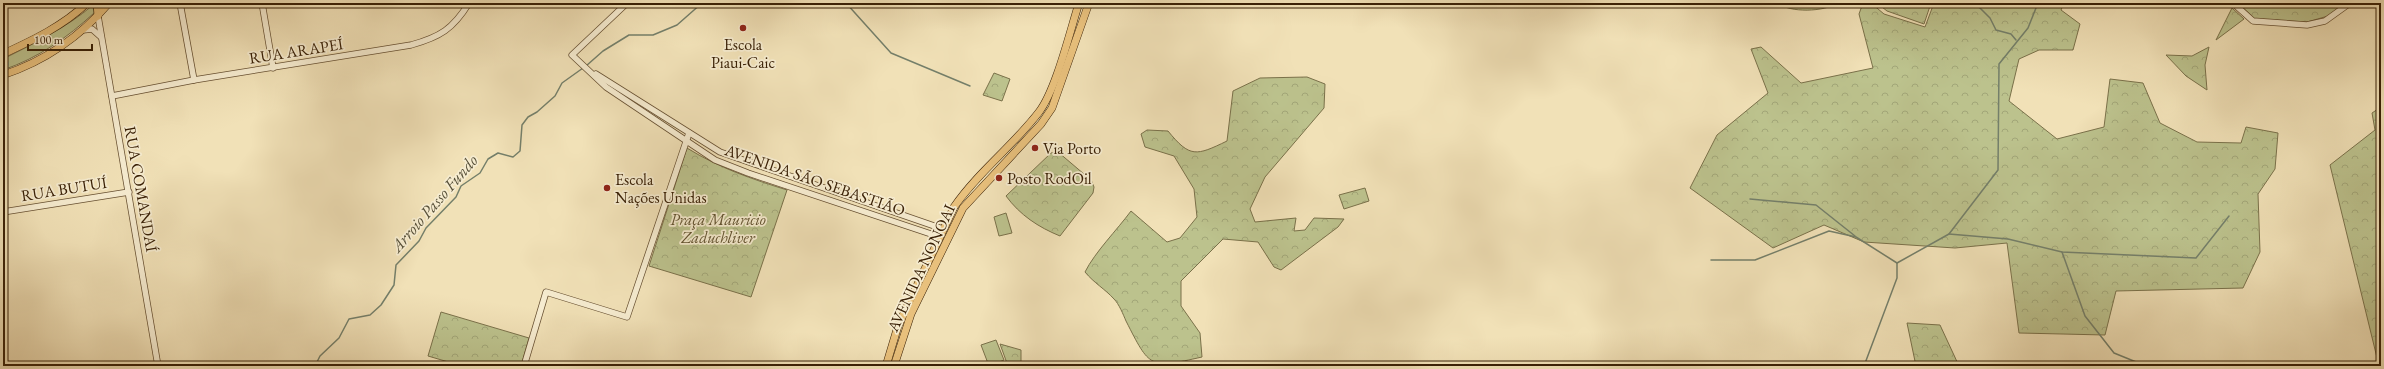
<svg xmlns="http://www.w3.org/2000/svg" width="2384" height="369" viewBox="0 0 2384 369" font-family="'EB Garamond',serif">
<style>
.grass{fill:#bcc28d;stroke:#7a714a}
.forest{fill:url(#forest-crowns);stroke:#7a714a}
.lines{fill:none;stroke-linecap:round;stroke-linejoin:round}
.stream{stroke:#747f6a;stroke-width:1.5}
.river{stroke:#9bbead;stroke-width:8}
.minor-casing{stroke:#675032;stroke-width:7}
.major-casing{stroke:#392006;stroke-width:8}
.minor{stroke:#f6ecd0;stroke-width:5.5}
.major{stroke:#e8c07c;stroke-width:7}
.poi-dot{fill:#8f2418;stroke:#f6ecd0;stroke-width:1.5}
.labels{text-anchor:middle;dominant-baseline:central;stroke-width:3.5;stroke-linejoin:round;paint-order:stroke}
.poi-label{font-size:16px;fill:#392006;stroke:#f6ecd0;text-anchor:start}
.street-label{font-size:16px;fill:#392006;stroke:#f6ecd0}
.park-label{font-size:16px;font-style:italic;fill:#60512e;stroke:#f6ecd0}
.water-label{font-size:17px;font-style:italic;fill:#564f38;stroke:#f6ecd0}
</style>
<defs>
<pattern id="forest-crowns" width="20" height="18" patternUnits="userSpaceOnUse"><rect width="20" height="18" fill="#bcc28d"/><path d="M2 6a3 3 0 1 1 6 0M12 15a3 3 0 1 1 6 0" fill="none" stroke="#a2a678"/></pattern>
</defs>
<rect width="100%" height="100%" fill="#f1e1b7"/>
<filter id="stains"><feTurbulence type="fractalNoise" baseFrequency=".005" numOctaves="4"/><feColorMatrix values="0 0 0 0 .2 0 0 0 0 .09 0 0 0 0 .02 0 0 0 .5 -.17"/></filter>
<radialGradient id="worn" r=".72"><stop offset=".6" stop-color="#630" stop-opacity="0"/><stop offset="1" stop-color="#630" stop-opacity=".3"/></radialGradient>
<g class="grass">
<path d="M93 5 94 13C67 38 38 58 3 70V67L7 65 3 62V59C35 43 66 28 93 5Z"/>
<polygon points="1006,213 1012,233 999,236 994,217"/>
<polygon points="996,340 1004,360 989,366 981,345"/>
</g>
<g class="forest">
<path d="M1778 3H1837C1825 12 1789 13 1778 3Z"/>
<polygon points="1863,3 1871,3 1884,14 1925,27 1934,3 2064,3 2061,10 2080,24 2073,50 2039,50 2019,59 2009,101 2057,139 2104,127 2110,79 2143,83 2160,123 2197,142 2241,143 2246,127 2278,133 2275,169 2258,194 2260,252 2243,288 2116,291 2105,335 2019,333 2007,243 1955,248 1864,242 1824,225 1773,248 1690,188 1717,135 1768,93 1751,49 1761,47 1801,83 1873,68 1859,14"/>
<polygon points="1877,3 1931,3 1924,24 1887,11"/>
<polygon points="2238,3 2344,3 2328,16 2307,22 2255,19"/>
<polygon points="2232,8 2244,19 2216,40"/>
<polygon points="2209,47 2205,65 2207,90 2186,76 2166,55 2192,56"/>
<polygon points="994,73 1010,79 1002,101 983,95"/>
<path d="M1307 77 1325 84 1324 108 1265 177 1250 209 1255 222 1296 218 1294 231 1305 230 1314 218 1344 219 1338 227 1281 270 1274 267 1258 242 1223 239 1181 281V306L1200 333 1202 357C1149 369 1150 368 1126 321 1123 314 1119 304 1114 299 1105 289 1094 283 1085 272 1095 252 1117 230 1131 211L1167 242 1180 238 1197 217 1194 189 1174 156 1145 147 1141 134 1147 130 1168 131C1190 158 1196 156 1227 141L1233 91 1260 78Z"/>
<polygon points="2381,107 2381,366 2379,366 2330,165 2375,130 2372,113"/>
<path d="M687 148C719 168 752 179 787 190L751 297 649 266Z"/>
<path d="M1058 152 1091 180 1094 187 1093 193 1060 236C1038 227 1020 215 1006 196L1051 153Z"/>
<polygon points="1365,188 1369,201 1344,209 1339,195"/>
<polygon points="441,312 529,338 521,366 462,366 428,356"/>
<polygon points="1907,323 1940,325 1959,366 1916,366"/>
<polygon points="1000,344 1021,350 1021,366 1008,366"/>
</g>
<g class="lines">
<g class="stream">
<polyline points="846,3 891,53 970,86"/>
<polyline points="1975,3 1990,18 1996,30 2011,34 2016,40"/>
<polyline points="586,66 603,51 629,35 653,35 677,25 702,3"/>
<polyline points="1750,199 1816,205 1855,236"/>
<polyline points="1949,234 2008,239 2062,252 2196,258 2229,216"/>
<polyline points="2062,252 2085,316 2114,353 2146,366"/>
<polyline points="1711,260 1755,260 1829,231 1856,237 1897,263"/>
<polyline points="315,366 320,356 339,338 349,319 370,315 381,305 394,285 396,265 419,241 426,228 456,197 461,186 480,173 488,159 498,153 513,157 520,151 522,125 528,117 537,112 555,96 562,83 583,68"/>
<polyline points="1864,366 1897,278 1897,263 1949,234 1998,170 1999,64 2028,28 2038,3"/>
</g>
<polyline class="river" points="3,64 5,64"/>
<g class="minor-casing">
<g id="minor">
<polyline points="180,3 194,80"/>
<polyline points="262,3 273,68"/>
<polyline points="627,3 572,55 606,87 715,160 748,173 940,237"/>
<polyline points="2233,3 2253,21 2307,25 2325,21 2350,3"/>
<polyline points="98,16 158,366"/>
<polyline points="83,30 92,29 101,37"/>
<polyline points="596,74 720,152 943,229"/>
<path d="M112 96 194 80 411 45C440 37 453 29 469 3"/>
<polyline points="3,212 129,192"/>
<polyline points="524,366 546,292 627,317 689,133"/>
</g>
</g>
<g class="major-casing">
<g id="major">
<polyline points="97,3 98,16"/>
<path d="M3 54C33 40 63 26 87 3"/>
<path d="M3 75C45 61 80 37 109 3"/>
<path d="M886 366 898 326 954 207C978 172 1013 146 1039 112 1056 90 1070 31 1079 3"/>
<polyline points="894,366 911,314 963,208 1041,124 1052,108 1089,3"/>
</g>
</g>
<use href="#minor" class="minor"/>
<use href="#major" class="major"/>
</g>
<g class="poi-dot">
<circle cx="743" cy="28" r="4"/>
<circle cx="1035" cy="148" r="4"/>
<circle cx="999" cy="178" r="4"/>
<circle cx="607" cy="188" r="4"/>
</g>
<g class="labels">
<g class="poi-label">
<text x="743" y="44" text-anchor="middle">Escola<tspan x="743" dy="18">Piaui-Caic</tspan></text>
<text x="1043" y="148">Via Porto</text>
<text x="1007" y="178">Posto RodOil</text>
<text x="615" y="179">Escola<tspan x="615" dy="18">Nações Unidas</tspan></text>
</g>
<g class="street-label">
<text transform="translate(296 51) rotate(-9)">RUA ARAPEÍ</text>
<text transform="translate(815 180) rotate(19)">AVENIDA SÃO SEBASTIÃO</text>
<text transform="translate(64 189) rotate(-9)">RUA BUTUÍ</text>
<text transform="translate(141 189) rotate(80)">RUA COMANDAÍ</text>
<text transform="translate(921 268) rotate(-65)">AVENIDA NONOAI</text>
</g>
<g class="park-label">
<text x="718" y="219">Praça Mauricio<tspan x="718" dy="18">Zaduchliver</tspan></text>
</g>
<g class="water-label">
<text transform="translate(434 203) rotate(-49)">Arroio Passo Fundo</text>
</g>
</g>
<rect width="2384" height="369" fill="none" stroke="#f1e1b7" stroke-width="16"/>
<rect x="4" y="4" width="2376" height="361" fill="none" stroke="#392006" stroke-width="2"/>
<rect x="8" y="8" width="2368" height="353" fill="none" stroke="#392006"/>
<path d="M28 44v6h64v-6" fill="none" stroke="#392006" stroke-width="2"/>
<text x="34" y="44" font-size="12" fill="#392006" stroke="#f6ecd0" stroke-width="3" paint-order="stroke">100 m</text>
<rect width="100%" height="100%" filter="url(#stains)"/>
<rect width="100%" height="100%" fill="url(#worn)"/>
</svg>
